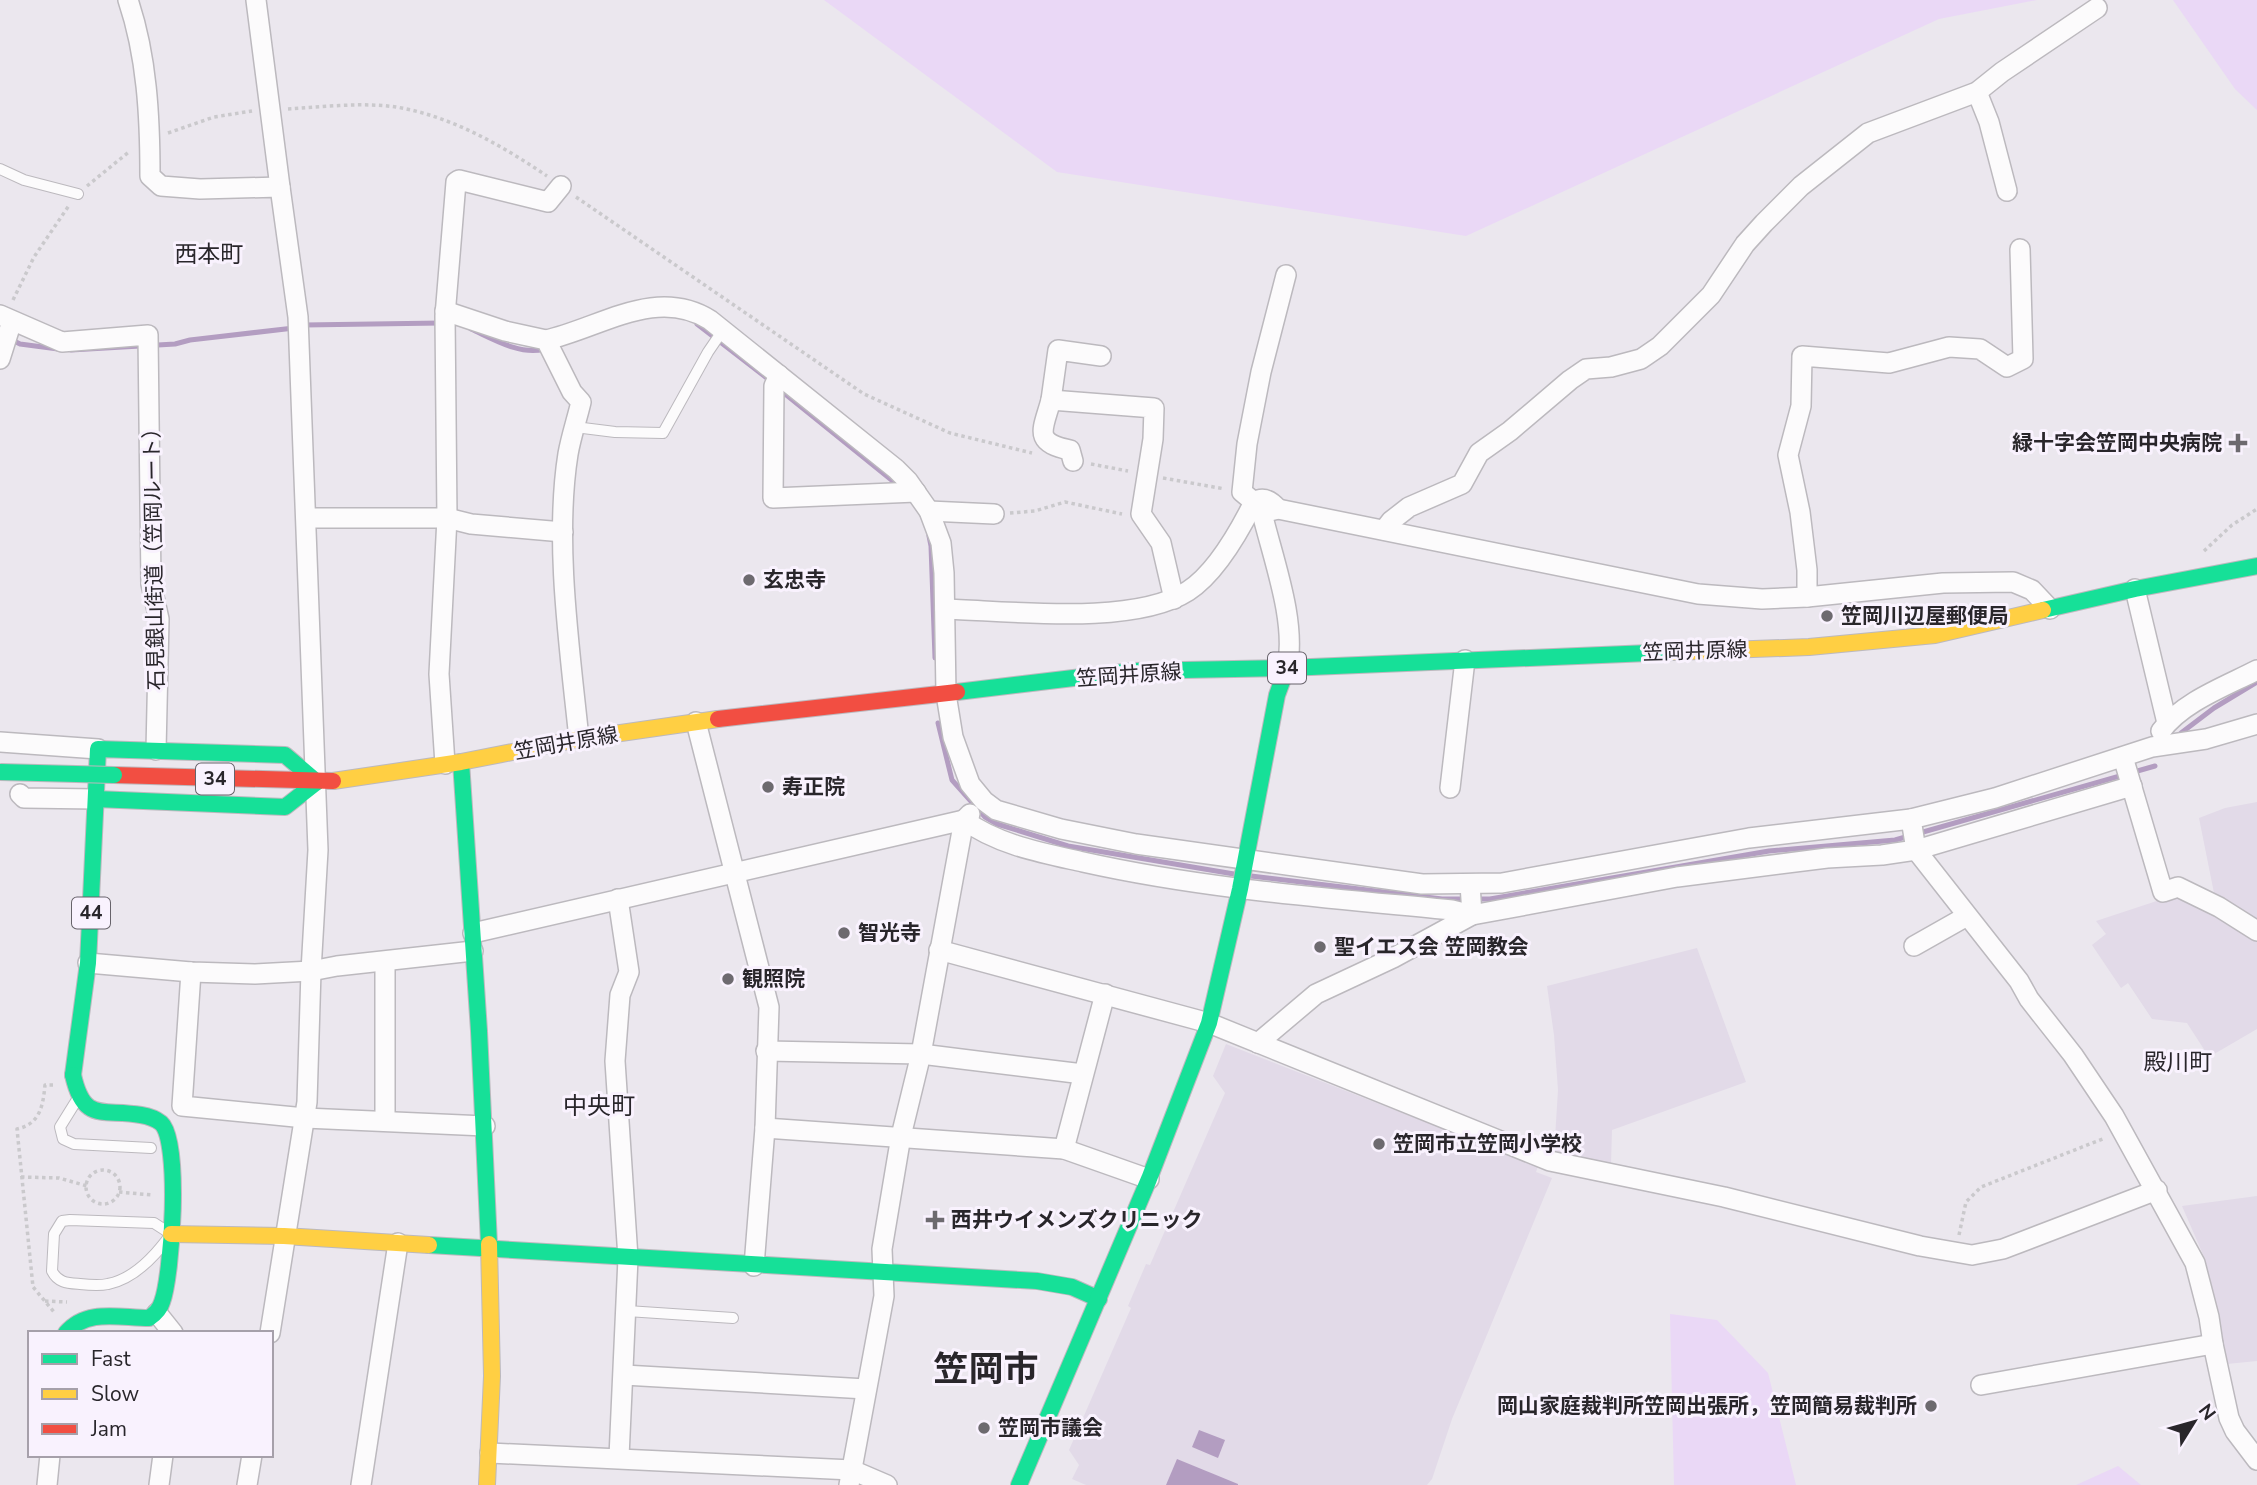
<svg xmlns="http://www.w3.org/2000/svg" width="2257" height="1485" viewBox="0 0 2257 1485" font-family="'Nunito Sans','Noto Sans JP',sans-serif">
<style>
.built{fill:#e2dae8}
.green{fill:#ead8f6}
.water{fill:#b39dc1}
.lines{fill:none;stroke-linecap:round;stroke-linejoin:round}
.stream{stroke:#b39dc1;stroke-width:5}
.lane-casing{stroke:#bcb9be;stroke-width:12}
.street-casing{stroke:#bcb9be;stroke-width:22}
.fast-casing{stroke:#bcb9be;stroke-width:18}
.slow-casing{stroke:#bcb9be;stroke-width:18}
.jam-casing{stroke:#bcb9be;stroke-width:18}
.path{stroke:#cac9cc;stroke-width:3.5;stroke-dasharray:3.5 3.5;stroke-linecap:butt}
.lane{stroke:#fcfbfc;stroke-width:10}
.street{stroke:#fcfbfc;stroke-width:19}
.fast{stroke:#16e098;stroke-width:16}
.slow{stroke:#ffcf43;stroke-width:16}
.jam{stroke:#f24e42;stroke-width:16}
.fast-bridge-casing{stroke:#bcb9be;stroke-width:18;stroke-linecap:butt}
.fast-bridge{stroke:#16e098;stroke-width:16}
.poi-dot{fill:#6d6a6f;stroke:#f9f2fe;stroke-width:2.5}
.labels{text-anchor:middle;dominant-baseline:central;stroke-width:6;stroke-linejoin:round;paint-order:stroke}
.shield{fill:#f9f2fe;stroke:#67636a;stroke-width:2}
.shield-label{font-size:19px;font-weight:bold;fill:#29262b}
.poi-label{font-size:21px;font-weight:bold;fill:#29262b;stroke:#f9f2fe;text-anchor:start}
.street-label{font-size:21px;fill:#29262b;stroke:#f9f2fe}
.neighbourhood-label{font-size:23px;fill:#29262b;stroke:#f9f2fe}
.quarter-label{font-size:24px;fill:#29262b;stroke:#f9f2fe}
.town-label{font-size:35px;font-weight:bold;fill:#29262b;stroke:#f9f2fe}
</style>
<rect width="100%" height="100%" fill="#ebe7ee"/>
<g class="built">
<polygon points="2257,802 2257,924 2215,898 2199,818 2225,808"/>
<polygon points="2181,893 2257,936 2257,1029 2209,1057 2187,1023 2152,1019 2128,983 2121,988 2092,945 2106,934 2096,921"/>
<polygon points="1697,948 1746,1082 1612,1130 1611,1164 1554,1154 1558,1090 1554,1035 1547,986"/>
<polygon points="1226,1044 1538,1166 1536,1172 1552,1178 1452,1419 1432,1479 1427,1485 1086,1485 1072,1479 1079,1465 1069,1450 1131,1308 1128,1306 1146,1264 1150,1265 1225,1093 1213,1076"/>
<polygon points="2257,1196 2257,1361 2227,1364 2219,1317 2205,1259 2182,1206"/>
</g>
<g class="green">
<polygon points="824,0 2037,0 1939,19 1466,236 1057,172"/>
<polygon points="2173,0 2257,0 2257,110 2235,89"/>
<polygon points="1670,1314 1717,1320 1768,1373 1796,1485 1674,1485"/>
<polygon points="2118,1466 2141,1485 2076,1485"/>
</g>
<g class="water">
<polygon points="1199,1430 1225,1440 1218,1458 1192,1447"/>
<polygon points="1177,1459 1238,1484 1238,1485 1166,1485"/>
</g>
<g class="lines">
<g class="stream">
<polyline points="697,324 772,382"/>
<polyline points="304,325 441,323"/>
<path d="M471 329C491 338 521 356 544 349"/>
<polyline points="10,339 20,344 58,349"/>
<polyline points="71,350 175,344 190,340 294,328"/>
<polyline points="779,389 899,486"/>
<polyline points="929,536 931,546 935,658"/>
<polyline points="938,723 952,780 985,817 997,824 1068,846 1234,874"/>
<polyline points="2181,733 2214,708 2257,682"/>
<polyline points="1251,876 1442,899 1467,899"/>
<polyline points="1477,899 1490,899 1769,851 1895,840 2155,766"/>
</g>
<g class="lane-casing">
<g id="lane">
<polyline points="0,169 24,180 78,194"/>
<polyline points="575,427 615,432 663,433 708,352 723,330"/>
<polyline points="78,1098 60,1127 63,1139 74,1144 151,1148"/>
<path d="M70 1220 154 1223 171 1234C156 1255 134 1279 108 1284 99 1286 89 1285 80 1284 68 1283 58 1283 52 1271L54 1234 62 1221Z"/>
<polyline points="627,1311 733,1318"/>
</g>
</g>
<g class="street-casing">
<g id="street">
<path d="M128 0C147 56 150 117 150 176L161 186 200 189 280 187 298 317 318 850 311 971 307 1102 270 1333"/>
<polyline points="256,0 280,187"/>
<polyline points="1977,92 1989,122 2007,191"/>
<path d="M445 311 505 331 546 340 572 392 581 402C577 419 571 437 568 454 554 542 570 651 579 739"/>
<polyline points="0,315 62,342 148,335 151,584 159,619 156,750"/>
<path d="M546 340C600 328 656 286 710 320L896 469 908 481 929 511 941 543 944 573 946 694 953 737 970 784 984 801 996 810 1061 829 1136 844 1422 884 1502 883 1749 838 1911 819 1995 798 2152 747 2206 739 2257 724"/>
<polyline points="0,359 12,321"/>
<polyline points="779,375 774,386 773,498 916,492"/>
<polyline points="1051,400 1058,350 1101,356"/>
<path d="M1073 461 1070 450C1032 442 1043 430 1051 400L1154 408 1153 439 1141 514 1161 543 1174 599"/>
<polyline points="1254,502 1242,492 1247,444 1261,372 1286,275"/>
<polyline points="929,511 994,514"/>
<path d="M1250 511 1262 513C1273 559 1297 622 1287 668"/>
<polyline points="1262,513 1278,509 1698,594 1762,599 1807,597 1943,583 2013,582 2032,590 2050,609"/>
<polyline points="307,518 447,518 471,524 563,532"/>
<polyline points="1384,530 1391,521 1409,507 1462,484 1479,453 1510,431 1570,380 1586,369 1611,367 1641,359 1660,346 1711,295 1745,244 1764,223 1801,186 1868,133 1977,92 2002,72 2097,8"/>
<polyline points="2135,589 2167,723"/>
<polyline points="1807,597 1807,570 1800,512 1788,455 1801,406 1802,356 1889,363 1949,347 1980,349 2007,367 2023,359 2020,249"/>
<path d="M945 609C1010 611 1134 626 1188 591 1216 573 1239 532 1254 502 1264 496 1272 502 1278 509"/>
<polyline points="696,722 769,1007 765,1128 754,1266"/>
<path d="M2161 731C2182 702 2226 686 2257 670"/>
<polyline points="0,742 98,749"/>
<polyline points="2123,757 2163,892 2178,887 2219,907 2257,931"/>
<polyline points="445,764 439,674 447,518 445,316 456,182 459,180 548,202 561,186"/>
<polyline points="1450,788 1465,660"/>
<polyline points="20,794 24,798 96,799"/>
<polyline points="1911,819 1916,850 2019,981 2029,999 2073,1055 2114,1116 2195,1263 2209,1317 2213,1344 2229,1418 2235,1431 2257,1460"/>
<polyline points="618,899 629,972 620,995 615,1061 628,1258 619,1457"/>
<path d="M473 933 964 820C998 845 1043 853 1083 862 1204 889 1329 898 1452 910L1472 915 1677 877 1827 858 1882 855 1916 850 2132 786"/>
<polyline points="1914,946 1967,916"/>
<polyline points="939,950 1209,1023 1550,1161 1724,1197 1920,1246 1972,1255 2003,1249 2157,1190"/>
<polyline points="385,962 385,1120"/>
<polyline points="88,963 191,972 255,974 311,971 337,966 473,951"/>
<polyline points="191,972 182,1106 305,1118 485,1126"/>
<polyline points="1258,1043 1316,994 1393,958 1472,915 1470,884"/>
<polyline points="766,1051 921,1054 1083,1074"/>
<polyline points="765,1128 1064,1149 1149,1179"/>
<polyline points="1064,1149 1105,994"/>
<polyline points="157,1313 173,1333"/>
<polyline points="624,1375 866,1389"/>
<polyline points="1981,1385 2213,1344"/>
<polyline points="490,1453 852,1470 887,1485"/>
<polyline points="47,1485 50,1455"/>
<polyline points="159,1485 163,1455"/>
<polyline points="247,1485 252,1455"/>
<polyline points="361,1485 398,1243"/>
<polyline points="849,1485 884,1296 882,1249 901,1136 921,1054 964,820 970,814"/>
</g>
</g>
<g class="fast-casing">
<g id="fast">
<polyline points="2043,610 2135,589 2257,566"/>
<polyline points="957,692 1132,671 1287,668 1673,652"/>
<polyline points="461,762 479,1031 489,1244"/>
<polyline points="96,799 285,807 317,782"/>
<polyline points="73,1075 88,963 98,749 285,755 317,782"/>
<polyline points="429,1245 1037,1281 1072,1287 1099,1299"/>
<path d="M66 1333C87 1308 120 1318 149 1318 155 1314 160 1309 162 1302 172 1276 181 1141 161 1123 156 1119 147 1116 141 1115 103 1108 84 1124 73 1075"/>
<polyline points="1019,1485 1149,1179 1209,1023 1240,889 1277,695 1287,668"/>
</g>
</g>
<g class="slow-casing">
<g id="slow">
<polyline points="1673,652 1809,647 1935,635 2043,610"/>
<polyline points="333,781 461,762 579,739 718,719"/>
<polyline points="171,1234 284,1236 429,1245"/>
<polyline points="487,1485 492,1376 489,1244"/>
</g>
</g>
<g class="jam-casing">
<g id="jam">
<polyline points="718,719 957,692"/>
<polyline points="114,775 333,781"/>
</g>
</g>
<g class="path">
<path d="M288 109C323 107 361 102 396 107 451 116 501 145 547 176"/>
<polyline points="168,133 214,117 252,111"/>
<polyline points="87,186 130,151"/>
<polyline points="576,197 864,394 950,433 1032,453"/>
<polyline points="13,300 34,257 70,204"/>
<polyline points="1091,464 1128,471"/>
<polyline points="1163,478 1225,489"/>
<polyline points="1010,513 1035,511 1065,502 1122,514"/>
<polyline points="2204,551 2232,525 2257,509"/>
<path d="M53 1085H45C43 1106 40 1124 17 1129L33 1287 54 1312"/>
<circle cx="103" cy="1187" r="17"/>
<polyline points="21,1177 59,1178 87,1186"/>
<polyline points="119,1192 152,1195"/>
<polyline points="1959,1235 1966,1202 1981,1187 2105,1138"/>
<polyline points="45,1301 67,1302"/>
</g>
<use href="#lane" class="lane"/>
<use href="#street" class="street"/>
<use href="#fast" class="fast"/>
<use href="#slow" class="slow"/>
<use href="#jam" class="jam"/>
<g class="fast-bridge-casing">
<polyline id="fast-bridge" points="0,772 114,775"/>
</g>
<use href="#fast-bridge" class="fast-bridge"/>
</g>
<g class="poi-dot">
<path d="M2234.5 432.5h7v7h7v7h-7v7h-7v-7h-7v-7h7z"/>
<circle cx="749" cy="580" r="7"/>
<circle cx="1827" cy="616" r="7"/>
<circle cx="768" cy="787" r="7"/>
<circle cx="844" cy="933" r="7"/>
<circle cx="1320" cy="947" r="7"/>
<circle cx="728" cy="979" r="7"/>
<circle cx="1379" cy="1144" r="7"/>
<path d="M931.5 1209.5h7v7h7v7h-7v7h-7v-7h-7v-7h7z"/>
<circle cx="1931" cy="1406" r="7"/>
<circle cx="984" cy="1428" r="7"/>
</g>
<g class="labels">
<g class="shield">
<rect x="1268" y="652.5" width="38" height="31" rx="5"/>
<rect x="196" y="763.5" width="38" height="31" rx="5"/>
<rect x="72" y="897.5" width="38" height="31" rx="5"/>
</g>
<g class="shield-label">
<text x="1287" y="668">34</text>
<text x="215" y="779">34</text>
<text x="91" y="913">44</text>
</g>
<g class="poi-label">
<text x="2222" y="443" text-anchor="end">緑十字会笠岡中央病院</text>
<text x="763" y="580">玄忠寺</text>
<text x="1841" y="616">笠岡川辺屋郵便局</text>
<text x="782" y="787">寿正院</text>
<text x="858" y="933">智光寺</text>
<text x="1334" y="947">聖イエス会 笠岡教会</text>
<text x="742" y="979">観照院</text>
<text x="1393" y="1144">笠岡市立笠岡小学校</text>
<text x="951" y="1220">西井ウイメンズクリニック</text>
<text x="1917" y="1406" text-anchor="end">岡山家庭裁判所笠岡出張所，笠岡簡易裁判所</text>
<text x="998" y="1428">笠岡市議会</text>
</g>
<g class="street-label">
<text transform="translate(154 554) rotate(-91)">石見銀山街道（笠岡ルート）</text>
<text transform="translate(1695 651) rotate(-2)">笠岡井原線</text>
<text transform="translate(1129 675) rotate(-4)">笠岡井原線</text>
<text transform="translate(566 743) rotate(-10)">笠岡井原線</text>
</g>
<g class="neighbourhood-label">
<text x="209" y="254">西本町</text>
<text x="2178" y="1062">殿川町</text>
</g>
<g class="quarter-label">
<text x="599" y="1106">中央町</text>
</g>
<g class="town-label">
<text x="986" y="1369">笠岡市</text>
</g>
</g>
<rect x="28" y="1331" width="245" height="126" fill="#f9f2fe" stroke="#a6a0aa" stroke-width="2"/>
<rect x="42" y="1354" width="35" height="10" fill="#16e098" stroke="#a6a0aa" stroke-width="2"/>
<text x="91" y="1366" font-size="21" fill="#29262b">Fast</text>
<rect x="42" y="1389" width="35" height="10" fill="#ffcf43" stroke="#a6a0aa" stroke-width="2"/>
<text x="91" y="1401" font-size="21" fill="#29262b">Slow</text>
<rect x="42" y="1424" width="35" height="10" fill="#f24e42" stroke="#a6a0aa" stroke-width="2"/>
<text x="91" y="1436" font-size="21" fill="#29262b">Jam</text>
<g transform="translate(2194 1422) rotate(53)" stroke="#f9f2fe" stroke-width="5" paint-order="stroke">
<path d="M0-5L12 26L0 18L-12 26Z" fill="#29262b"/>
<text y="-10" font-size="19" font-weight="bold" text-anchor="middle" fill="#29262b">N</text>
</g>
</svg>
